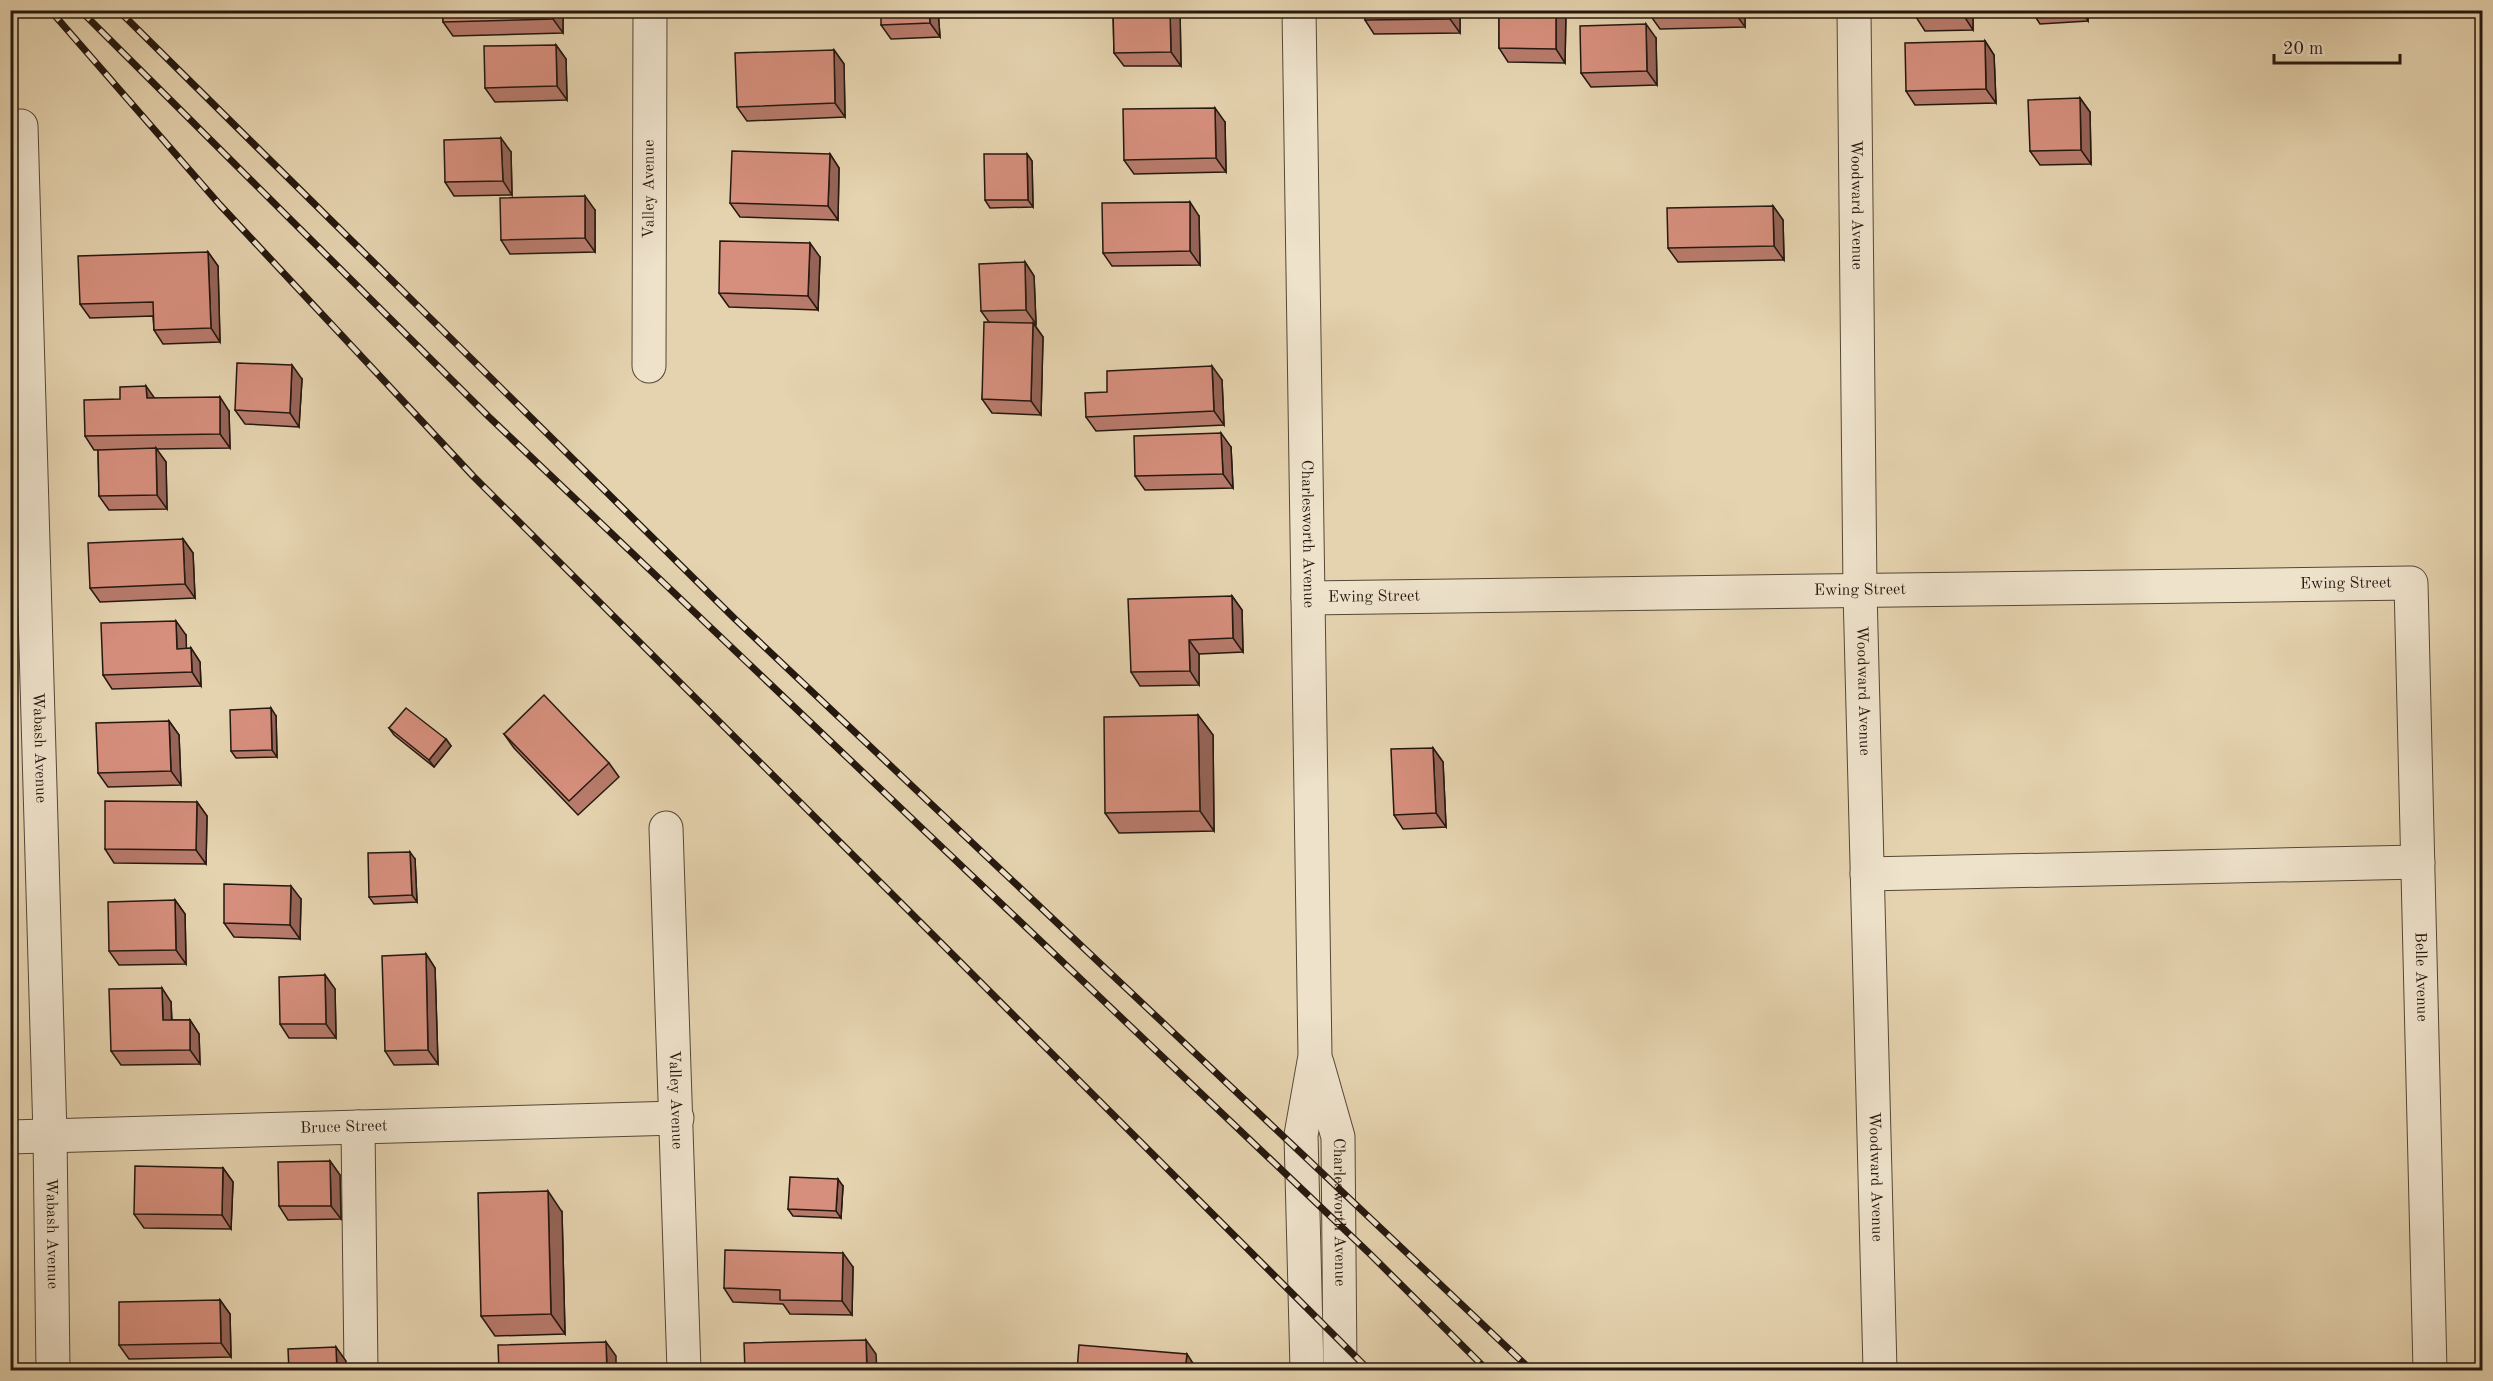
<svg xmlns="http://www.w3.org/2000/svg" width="2493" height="1381" viewBox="0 0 2493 1381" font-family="'Old Standard TT',serif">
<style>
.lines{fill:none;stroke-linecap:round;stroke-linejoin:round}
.minor-casing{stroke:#554737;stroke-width:35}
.minor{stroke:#eee2cb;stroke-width:33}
.rail-casing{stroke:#25180f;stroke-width:7}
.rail{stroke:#eee2cb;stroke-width:4.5;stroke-dasharray:14;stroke-linecap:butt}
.wall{fill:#b87b6c;stroke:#25180f;stroke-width:1.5}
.shaded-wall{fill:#966458;stroke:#25180f;stroke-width:1.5}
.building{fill:#d68f7d;stroke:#25180f;stroke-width:1.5}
.labels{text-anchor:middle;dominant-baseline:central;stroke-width:5;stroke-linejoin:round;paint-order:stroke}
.street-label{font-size:16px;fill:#25180f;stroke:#eee2cb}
</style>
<rect width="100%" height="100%" fill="#e5d3af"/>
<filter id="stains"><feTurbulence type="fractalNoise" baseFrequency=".00333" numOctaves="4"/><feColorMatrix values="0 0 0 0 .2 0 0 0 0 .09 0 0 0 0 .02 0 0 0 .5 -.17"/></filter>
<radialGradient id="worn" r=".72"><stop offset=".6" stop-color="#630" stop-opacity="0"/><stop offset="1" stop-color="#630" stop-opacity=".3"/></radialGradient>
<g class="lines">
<g class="minor-casing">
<g id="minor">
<path id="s1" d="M1299 10 1315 1056 1301 1135 1307 1370"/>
<path id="s2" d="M1854 10 1860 591 1880 1370"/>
<path id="s3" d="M21 126 50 1135 53 1370"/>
<path id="s4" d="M649 366 650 10"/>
<path id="s5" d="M1308 598 2411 583 2430 1370"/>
<path id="s6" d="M666 828 684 1370"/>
<polyline points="1867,874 2418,862"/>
<path id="s7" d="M1317 1063 1338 1137 1340 1370"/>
<polyline points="358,1127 361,1370"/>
<path id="s8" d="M10 1137 677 1118"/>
</g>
</g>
<use href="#minor" class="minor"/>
<g class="rail-casing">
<g id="rail">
<polyline points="50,10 220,205 473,476 1369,1370"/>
<polyline points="80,10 489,417 1369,1253 1487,1370"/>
<polyline points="118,10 735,619 1531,1370"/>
</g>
</g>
<use href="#rail" class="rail"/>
</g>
<g class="wall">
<polygon points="443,10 563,10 563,33 453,36 443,22"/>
<polygon points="938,10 940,37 891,39 881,25"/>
<polygon points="1113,10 1180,10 1181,66 1124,66 1114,53"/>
<polygon points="1460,10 1460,33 1374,34 1365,20"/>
<polygon points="1499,10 1566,10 1565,63 1508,62 1499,48"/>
<polygon points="1650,10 1745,10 1745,27 1660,29 1650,15"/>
<polygon points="1915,10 1973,10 1973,30 1925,31 1916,17"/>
<polygon points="2031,10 2088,10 2088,21 2040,24"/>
<polygon points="1656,38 1657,85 1591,87 1581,73"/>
<polygon points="1985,41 1994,55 1996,103 1915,105 1906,91"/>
<polygon points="556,45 566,59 567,100 495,102 485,88"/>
<polygon points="834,50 844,64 845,117 747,121 737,107"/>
<polygon points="2080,98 2090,112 2091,164 2040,165 2030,151"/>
<polygon points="1225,122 1226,172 1134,174 1124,160"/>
<polygon points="511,152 512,195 454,196 445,182"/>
<polygon points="830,154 839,168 838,220 740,217 730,203"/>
<polygon points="1027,154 1032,161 1033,207 990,208 985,200"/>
<polygon points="1773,206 1783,220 1784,260 1678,262 1668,248"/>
<polygon points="595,210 595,252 510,254 501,240"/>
<polygon points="1199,216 1200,265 1112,266 1103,253"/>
<polygon points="208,252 218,266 220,342 163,344 154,330 153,316 90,318 80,304"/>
<polygon points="820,257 818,310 729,307 719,293"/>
<polygon points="1025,262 1034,276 1036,324 1034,324 1043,337 1041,415 992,413 982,399 989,322 981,311"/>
<polygon points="302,379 299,427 245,424 235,410"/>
<polygon points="1222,380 1224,425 1096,431 1086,417 1107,392"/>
<polygon points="155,398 229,411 230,448 156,449 166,462 167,509 109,510 99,496 98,450 94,450 85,436"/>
<polygon points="1231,447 1233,488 1145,490 1135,476"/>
<polygon points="183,539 193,553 195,598 100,602 90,588"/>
<polygon points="1232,596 1242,610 1243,652 1199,654 1199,685 1140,686 1131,672"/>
<polygon points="186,635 186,649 191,648 200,662 201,686 112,689 103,675"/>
<polygon points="1198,715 1213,735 1214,831 1119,833 1105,813"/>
<polygon points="276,716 277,757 236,758 231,751"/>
<polygon points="169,721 179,735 181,785 108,787 98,773"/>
<polygon points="389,728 446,739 451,746 434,767 394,735"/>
<polygon points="504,734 609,763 619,777 578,815 514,748"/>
<polygon points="1433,748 1443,762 1446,827 1403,829 1394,815"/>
<polygon points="197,802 207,816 206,864 114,863 105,849"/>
<polygon points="415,859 417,902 374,904 369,897"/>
<polygon points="301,899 300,939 234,937 224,923"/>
<polygon points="175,900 185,914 186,964 119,965 109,951"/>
<polygon points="426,954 435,968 438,1064 394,1065 385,1051"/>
<polygon points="325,975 335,989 336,1038 289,1038 280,1024"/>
<polygon points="171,1002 172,1020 190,1020 199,1034 200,1064 121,1065 111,1051"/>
<polygon points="330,1161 340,1175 341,1219 288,1220 279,1206"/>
<polygon points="223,1168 233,1182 231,1229 144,1228 134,1214"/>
<polygon points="843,1186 841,1218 793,1216 788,1209"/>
<polygon points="562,1212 565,1334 495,1336 481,1316"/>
<polygon points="853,1267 852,1315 790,1314 783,1304 733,1302 724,1288"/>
<polygon points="220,1300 230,1314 231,1357 129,1359 119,1345"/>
</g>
<g class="shaded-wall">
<polygon points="553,10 563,10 563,33 553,19"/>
<polygon points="929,10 938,10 940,37 930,23"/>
<polygon points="1170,10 1180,10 1181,66 1171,52"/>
<polygon points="1450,10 1460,10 1460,33 1450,19"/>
<polygon points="1556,10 1566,10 1565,63 1556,49"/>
<polygon points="1735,10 1745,10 1745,27 1735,13"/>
<polygon points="1963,10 1973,10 1973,30 1964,16"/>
<polygon points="2081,10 2088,10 2088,21"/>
<polygon points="1646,24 1656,38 1657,85 1647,71"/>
<polygon points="1985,41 1994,55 1996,103 1986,89"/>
<polygon points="556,45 566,59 567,100 557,86"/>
<polygon points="834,50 844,64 845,117 835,103"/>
<polygon points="2080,98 2090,112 2091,164 2081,150"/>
<polygon points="1215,108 1225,122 1226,172 1216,158"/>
<polygon points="501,138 511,152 512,195 503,181"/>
<polygon points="830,154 839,168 838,220 828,206"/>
<polygon points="1027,154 1032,161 1033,207 1028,200"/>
<polygon points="585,196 595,210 595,252 585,238"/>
<polygon points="1190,202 1199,216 1200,265 1190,251"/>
<polygon points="1773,206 1783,220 1784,260 1774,246"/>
<polygon points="810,243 820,257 818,310 808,296"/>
<polygon points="208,252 218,266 220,342 211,328"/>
<polygon points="1025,262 1034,276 1036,324 1026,310"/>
<polygon points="1033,323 1043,337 1041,415 1031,401"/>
<polygon points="292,365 302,379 299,427 290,413"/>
<polygon points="1212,366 1222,380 1224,425 1214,411"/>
<polygon points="146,386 156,400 147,398"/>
<polygon points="220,397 229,411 230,448 220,434"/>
<polygon points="1221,433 1231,447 1233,488 1223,474"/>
<polygon points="156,448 166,462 167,509 157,495"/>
<polygon points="183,539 193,553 195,598 185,584"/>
<polygon points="1232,596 1242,610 1243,652 1233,638"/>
<polygon points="176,621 186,635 187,663 177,649"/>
<polygon points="1189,640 1199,654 1199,685 1190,671"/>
<polygon points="191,648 200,662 201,686 192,672"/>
<polygon points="271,708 276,716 277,757 272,750"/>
<polygon points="1198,715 1213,735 1214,831 1200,811"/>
<polygon points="169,721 179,735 181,785 171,771"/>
<polygon points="446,739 451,746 434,767 429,760"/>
<polygon points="1433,748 1443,762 1446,827 1436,813"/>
<polygon points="197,802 207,816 206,864 196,850"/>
<polygon points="410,852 415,859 417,902 412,895"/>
<polygon points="291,886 301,899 300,939 290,925"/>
<polygon points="175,900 185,914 186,964 176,950"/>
<polygon points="426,954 435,968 438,1064 428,1050"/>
<polygon points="325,975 335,989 336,1038 326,1024"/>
<polygon points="162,988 171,1002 172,1034 163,1020"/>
<polygon points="190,1020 199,1034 200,1064 190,1050"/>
<polygon points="330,1161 340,1175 341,1219 331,1206"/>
<polygon points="223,1168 233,1182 231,1229 222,1215"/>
<polygon points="838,1179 843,1186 841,1218 836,1211"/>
<polygon points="548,1191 562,1212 565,1334 551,1314"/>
<polygon points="843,1253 853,1267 852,1315 842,1301"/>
<polygon points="220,1300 230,1314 231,1357 221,1343"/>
<polygon points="866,1340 876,1354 877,1371 867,1371"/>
<polygon points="606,1342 616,1356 616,1371 607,1371"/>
<polygon points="336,1347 346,1361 346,1371 337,1371"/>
<polygon points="1187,1354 1198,1371 1185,1371"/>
</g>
<g class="building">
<polygon points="443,10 553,10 553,19 443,22"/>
<polygon points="881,10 929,10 930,23 881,25"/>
<polygon points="1113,10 1170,10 1171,52 1114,53"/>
<polygon points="1365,10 1450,10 1450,19 1365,20"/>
<polygon points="1499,10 1556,10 1556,49 1499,48"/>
<polygon points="1650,10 1735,10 1735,13 1650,15"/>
<polygon points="1915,10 1963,10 1964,16 1916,17"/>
<polygon points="1646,24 1647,71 1581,73 1580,26"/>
<polygon points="1985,41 1986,89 1906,91 1905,43"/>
<polygon points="556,45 557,86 485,88 484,46"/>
<polygon points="834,50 835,103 737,107 735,53"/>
<polygon points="2080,98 2081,150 2030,151 2028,100"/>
<polygon points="1215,108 1216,158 1124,160 1123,109"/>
<polygon points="501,138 503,181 445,182 444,140"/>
<polygon points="732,151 830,154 828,206 730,203"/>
<polygon points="984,154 1027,154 1028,200 985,200"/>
<polygon points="585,196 585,238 501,240 500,198"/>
<polygon points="1190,202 1190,251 1103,253 1102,203"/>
<polygon points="1773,206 1774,246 1668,248 1667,208"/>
<polygon points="720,241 810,243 808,296 719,293"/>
<polygon points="208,252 211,328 154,330 153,302 80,304 78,256"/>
<polygon points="1025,262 1026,310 981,311 979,264"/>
<polygon points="984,322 1033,323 1031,401 982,399"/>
<polygon points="237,363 292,365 290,413 235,410"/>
<polygon points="1212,366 1214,411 1086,417 1085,393 1107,392 1107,371"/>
<polygon points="146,386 147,398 220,397 220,434 85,436 84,400 120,399 120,387"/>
<polygon points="1221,433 1223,474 1135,476 1134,436"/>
<polygon points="156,448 157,495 99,496 98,450"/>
<polygon points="183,539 185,584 90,588 88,543"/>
<polygon points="1232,596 1233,638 1189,640 1190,671 1131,672 1128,599"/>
<polygon points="176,621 177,649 191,648 192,672 103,675 101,623"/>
<polygon points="544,695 609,763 569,801 504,734"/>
<polygon points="271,708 272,750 231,751 230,710"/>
<polygon points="406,708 446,739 429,760 389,728"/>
<polygon points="1198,715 1200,811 1105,813 1104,717"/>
<polygon points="169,721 171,771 98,773 96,723"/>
<polygon points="1433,748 1436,813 1394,815 1391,749"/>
<polygon points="105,801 197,802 196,850 105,849"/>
<polygon points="410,852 412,895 369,897 368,853"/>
<polygon points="224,884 291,886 290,925 224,923"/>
<polygon points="175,900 176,950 109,951 108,902"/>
<polygon points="426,954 428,1050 385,1051 382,956"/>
<polygon points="325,975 326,1024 280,1024 279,977"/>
<polygon points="162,988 163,1020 190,1020 190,1050 111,1051 109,989"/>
<polygon points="330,1161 331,1206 279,1206 278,1162"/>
<polygon points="135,1166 223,1168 222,1215 134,1214"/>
<polygon points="790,1177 838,1179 836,1211 788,1209"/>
<polygon points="548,1191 551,1314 481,1316 478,1193"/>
<polygon points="725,1250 843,1253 842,1301 780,1300 780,1290 724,1288"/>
<polygon points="220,1300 221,1343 119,1345 119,1302"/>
<polygon points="866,1340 867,1371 745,1371 744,1343"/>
<polygon points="606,1342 607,1371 499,1371 498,1345"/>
<polygon points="1079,1345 1187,1354 1185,1371 1077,1371"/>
<polygon points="336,1347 337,1371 289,1371 288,1349"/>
</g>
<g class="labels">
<g class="street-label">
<text stroke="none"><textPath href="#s4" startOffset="177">Valley Avenue</textPath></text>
<text stroke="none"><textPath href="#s2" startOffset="195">Woodward Avenue</textPath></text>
<text stroke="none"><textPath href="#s1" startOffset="524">Charlesworth Avenue</textPath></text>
<text stroke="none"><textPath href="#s5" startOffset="1038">Ewing Street</textPath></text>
<text stroke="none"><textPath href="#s5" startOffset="552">Ewing Street</textPath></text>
<text stroke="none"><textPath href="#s5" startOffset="66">Ewing Street</textPath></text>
<text stroke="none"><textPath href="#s2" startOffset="681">Woodward Avenue</textPath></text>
<text stroke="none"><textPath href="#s3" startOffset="622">Wabash Avenue</textPath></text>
<text stroke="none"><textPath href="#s5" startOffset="1497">Belle Avenue</textPath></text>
<text stroke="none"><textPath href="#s6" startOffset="272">Valley Avenue</textPath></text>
<text stroke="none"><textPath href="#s8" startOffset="334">Bruce Street</textPath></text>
<text stroke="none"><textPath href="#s2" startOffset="1167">Woodward Avenue</textPath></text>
<text stroke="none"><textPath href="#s7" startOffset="152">Charlesworth Avenue</textPath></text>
<text stroke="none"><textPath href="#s3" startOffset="1108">Wabash Avenue</textPath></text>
</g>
</g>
<rect width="2493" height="1381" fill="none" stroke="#e5d3af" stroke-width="36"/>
<rect x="12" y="12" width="2469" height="1357" fill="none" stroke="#25180f" stroke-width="3"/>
<rect x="18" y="18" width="2457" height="1345" fill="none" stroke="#25180f" stroke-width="1.5"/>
<path d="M2274 54v9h126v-9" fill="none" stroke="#25180f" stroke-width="3"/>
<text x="2283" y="54" font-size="18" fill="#25180f" stroke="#eee2cb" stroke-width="4.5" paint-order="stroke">20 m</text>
<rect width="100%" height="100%" filter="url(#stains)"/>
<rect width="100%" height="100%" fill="url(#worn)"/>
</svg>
